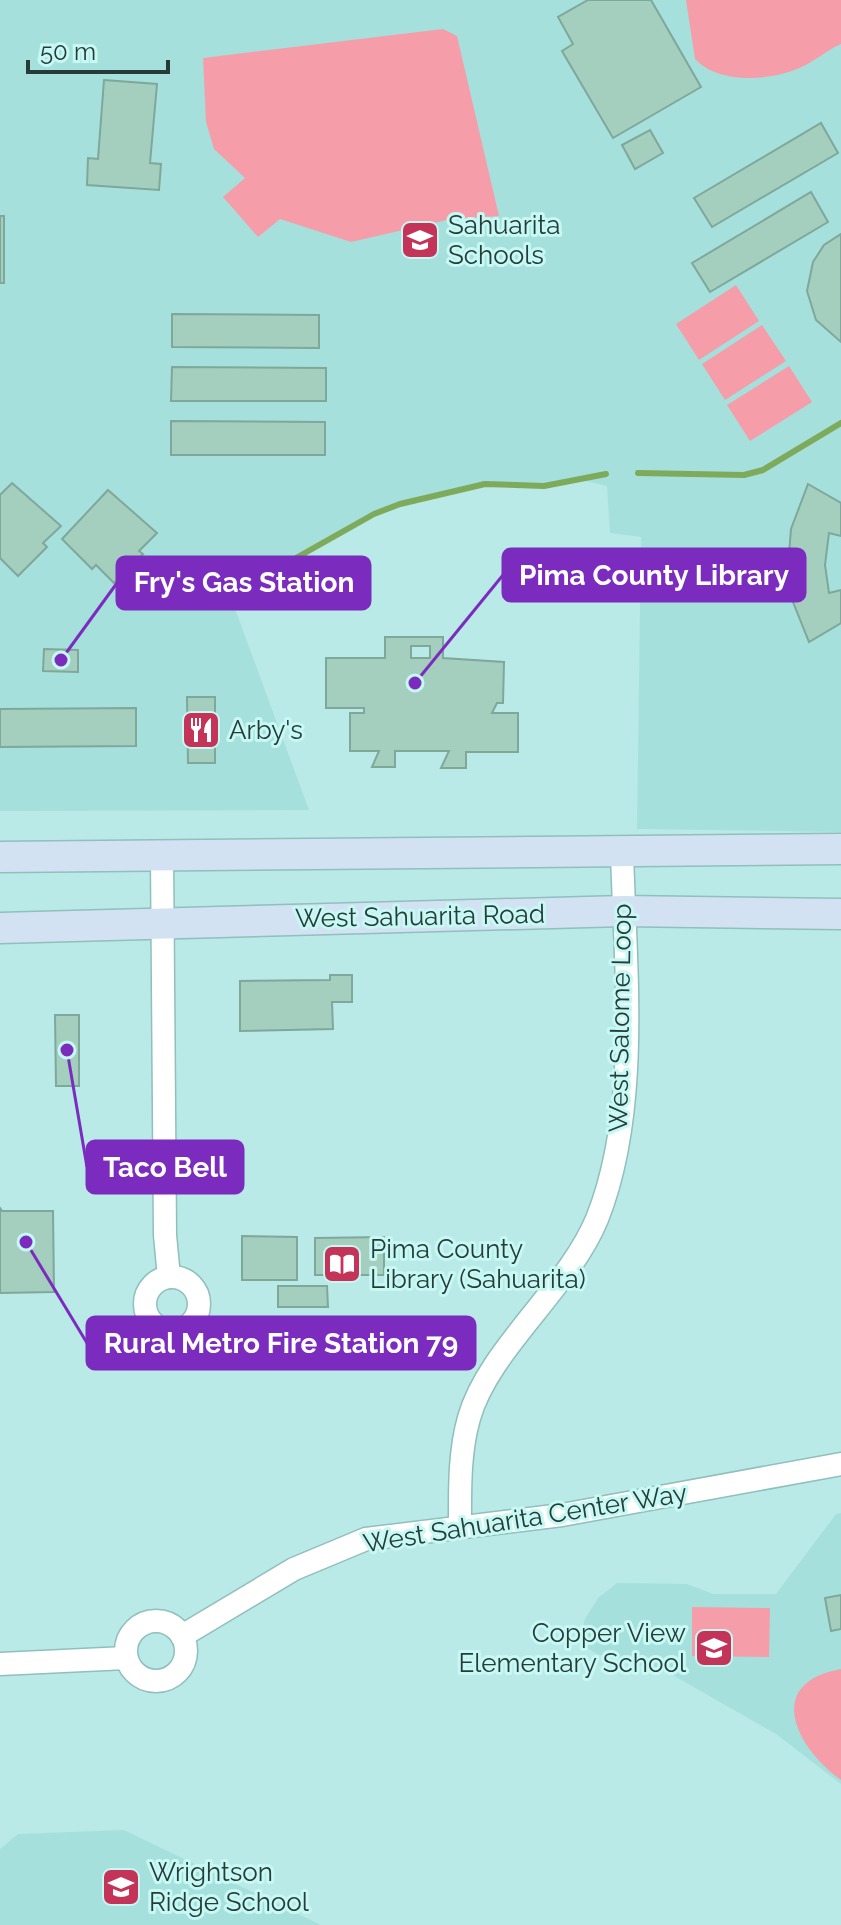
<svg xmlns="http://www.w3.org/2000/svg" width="841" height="1925" viewBox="0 0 841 1925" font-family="Raleway,sans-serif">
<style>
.built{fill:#a5e0dc}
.green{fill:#f59eaa}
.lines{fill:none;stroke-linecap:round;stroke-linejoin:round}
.stream{stroke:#7eaa5c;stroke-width:6}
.building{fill:#a4cfbf;stroke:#7ea899;stroke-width:2;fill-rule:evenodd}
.minor-casing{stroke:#90bfbc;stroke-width:25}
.secondary-casing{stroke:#90bfbc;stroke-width:33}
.minor{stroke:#fff;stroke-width:22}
.secondary{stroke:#d3e2f2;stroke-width:30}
.labels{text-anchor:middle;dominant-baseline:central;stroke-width:6;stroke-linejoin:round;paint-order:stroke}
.poi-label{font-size:26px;fill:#273b39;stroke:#c6f8f4;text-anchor:start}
.street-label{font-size:26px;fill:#273b39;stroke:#c6f8f4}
.leader{fill:none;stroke:#7b2cbf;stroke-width:3}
.callout-dot{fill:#7b2cbf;stroke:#c6f8f4;stroke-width:3}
.callout{fill:#7b2cbf;stroke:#7b2cbf;stroke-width:3}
.callout-label{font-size:28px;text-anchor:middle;font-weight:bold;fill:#fff}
</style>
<rect width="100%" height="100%" fill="#b9eae7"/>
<g class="built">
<polygon points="0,0 841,0 841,832 637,829 641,537 610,533 607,486 586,481 544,486 485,484 400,504 374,514 280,567 227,587 309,810 0,811"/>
<polygon points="841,1513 841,1784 776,1734 671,1674 597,1654 579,1643 585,1619 598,1598 617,1583 687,1584 713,1594 776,1594 836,1514"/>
<polygon points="124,1830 321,1925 0,1925 0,1849 18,1834"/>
</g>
<g class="green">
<path d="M686 0H841V44C825 51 813 63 797 69 768 81 718 84 695 59Z"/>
<polygon points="443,29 457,36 499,216 451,219 351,242 280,219 258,237 223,197 245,178 214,149 206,122 203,58"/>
<polygon points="736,285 759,321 699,360 676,324"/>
<polygon points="762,325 786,361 725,400 702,364"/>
<polygon points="789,366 812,402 750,441 727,405"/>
<polygon points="692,1607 770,1608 769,1657 692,1656"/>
<path d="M841 1669V1780C796 1748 763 1683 841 1669Z"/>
</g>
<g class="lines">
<g class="stream">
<polyline points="638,473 744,475 763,470 841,423"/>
<polyline points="226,587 280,567 374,514 400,504 485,484 544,486 606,474"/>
</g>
</g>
<g class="building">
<polygon points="588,0 651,0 701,87 613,138 562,51 573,44 558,17"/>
<polygon points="104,80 157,84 150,163 161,164 159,190 87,185 88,158 98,159"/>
<polygon points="821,123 838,153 712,227 694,198"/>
<polygon points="650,130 663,153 635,169 622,145"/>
<polygon points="811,192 828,222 710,292 692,263"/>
<rect x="0" y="216" width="4" height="67"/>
<polygon points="841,234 841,342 816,320 807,291 813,262 824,245"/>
<polygon points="172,314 319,315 319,348 172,347"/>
<polygon points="172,367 326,368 326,401 171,401"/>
<polygon points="171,421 325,422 325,455 171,455"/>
<polygon points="12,483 61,526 43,543 47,547 18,576 0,558 0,495"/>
<polygon points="808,484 841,503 841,536 829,533 825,565 829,593 841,590 841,623 809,642 793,602 788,567 791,529"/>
<polygon points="108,490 157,533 139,551 143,554 114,583 96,565 92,569 62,539"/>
<path d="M385 637H443V658L504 662 503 703H497L492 713H518V752H466V768H441L449 751H395V767H372L379 751H350V713H364V708H326V658H385ZM411 646H430V658H411Z"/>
<polygon points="44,649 78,650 78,672 43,671"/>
<polygon points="187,697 215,697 215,763 188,763"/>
<polygon points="136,708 136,746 0,747 0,709"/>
<polygon points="330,975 352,975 352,1002 332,1002 333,1029 240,1031 240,981 330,980"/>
<polygon points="55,1015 79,1015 79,1086 56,1086"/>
<polygon points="0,1208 2,1211 53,1211 54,1292 0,1293"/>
<polygon points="242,1236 297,1237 297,1280 242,1280"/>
<polygon points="384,1237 384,1275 315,1275 315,1238"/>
<polygon points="278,1286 327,1286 328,1307 278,1307"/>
<polygon points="841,1595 841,1629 831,1631 825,1598"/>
</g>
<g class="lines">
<g class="minor-casing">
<g id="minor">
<polyline points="162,855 165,1235 169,1277"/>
<circle cx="172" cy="1304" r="27"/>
<path d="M460 1526C460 1490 459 1453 469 1418 488 1350 568 1289 597 1219 641 1109 625 967 622 851"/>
<circle cx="156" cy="1651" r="30"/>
<polyline points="182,1636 294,1569 366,1539 562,1515 841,1464"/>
<polyline points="0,1664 126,1658"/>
</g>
</g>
<g class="secondary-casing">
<g id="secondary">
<polyline points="0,857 841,849"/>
<polyline points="0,928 623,911 841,914"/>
</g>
</g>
<use href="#minor" class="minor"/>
<use href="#secondary" class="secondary"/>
</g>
<defs>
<g id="school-square" transform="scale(2)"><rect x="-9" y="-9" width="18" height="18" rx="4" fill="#c43459" stroke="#c6f8f4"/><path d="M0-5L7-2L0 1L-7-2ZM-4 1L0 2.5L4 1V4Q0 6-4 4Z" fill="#fff"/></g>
<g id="restaurant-square" transform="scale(2)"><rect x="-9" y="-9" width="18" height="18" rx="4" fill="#c43459" stroke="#c6f8f4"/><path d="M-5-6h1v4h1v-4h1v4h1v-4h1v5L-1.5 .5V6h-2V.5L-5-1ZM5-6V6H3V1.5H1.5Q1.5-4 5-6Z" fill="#fff"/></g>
<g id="library-square" transform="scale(2)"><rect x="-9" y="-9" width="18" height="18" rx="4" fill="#c43459" stroke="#c6f8f4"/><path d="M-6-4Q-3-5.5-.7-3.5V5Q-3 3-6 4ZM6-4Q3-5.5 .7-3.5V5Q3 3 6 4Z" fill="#fff"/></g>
</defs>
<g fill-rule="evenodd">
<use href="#school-square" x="420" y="240"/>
<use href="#restaurant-square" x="201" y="730"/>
<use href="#library-square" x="342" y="1264"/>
<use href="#school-square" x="714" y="1648"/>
<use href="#school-square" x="121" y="1887"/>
</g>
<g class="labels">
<g class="poi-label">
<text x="448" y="225">Sahuarita<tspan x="448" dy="30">Schools</tspan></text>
<text x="229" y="730">Arby's</text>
<text x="370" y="1249">Pima County<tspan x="370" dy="30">Library (Sahuarita)</tspan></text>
<text x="686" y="1633" text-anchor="end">Copper View<tspan x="686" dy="30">Elementary School</tspan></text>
<text x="149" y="1872">Wrightson<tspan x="149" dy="30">Ridge School</tspan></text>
</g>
<g class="street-label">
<text transform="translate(420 916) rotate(-1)">West Sahuarita Road</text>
<text transform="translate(620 1018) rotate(-89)">West Salome Loop</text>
<text transform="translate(525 1518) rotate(-9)">West Sahuarita Center Way</text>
</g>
</g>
<path class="leader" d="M415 683L503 575M61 660L117 583M67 1050L87 1167M26 1242L87 1343"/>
<g class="callout-dot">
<circle cx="415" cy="683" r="8"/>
<circle cx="61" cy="660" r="8"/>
<circle cx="67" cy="1050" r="8"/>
<circle cx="26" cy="1242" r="8"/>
</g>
<g class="callout">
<rect x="503" y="549" width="302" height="52" rx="8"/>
<rect x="117" y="557" width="253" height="52" rx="8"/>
<rect x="87" y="1141" width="156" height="52" rx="8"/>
<rect x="87" y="1317" width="388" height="52" rx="8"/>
</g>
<g class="callout-label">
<text x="654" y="585">Pima County Library</text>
<text x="244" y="592">Fry's Gas Station</text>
<text x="165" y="1177">Taco Bell</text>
<text x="281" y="1353">Rural Metro Fire Station 79</text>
</g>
<path d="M28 60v12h140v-12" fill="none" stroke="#273b39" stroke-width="4"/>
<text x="40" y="60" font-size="24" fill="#273b39" stroke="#c6f8f4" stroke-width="6" paint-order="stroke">50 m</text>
</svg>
